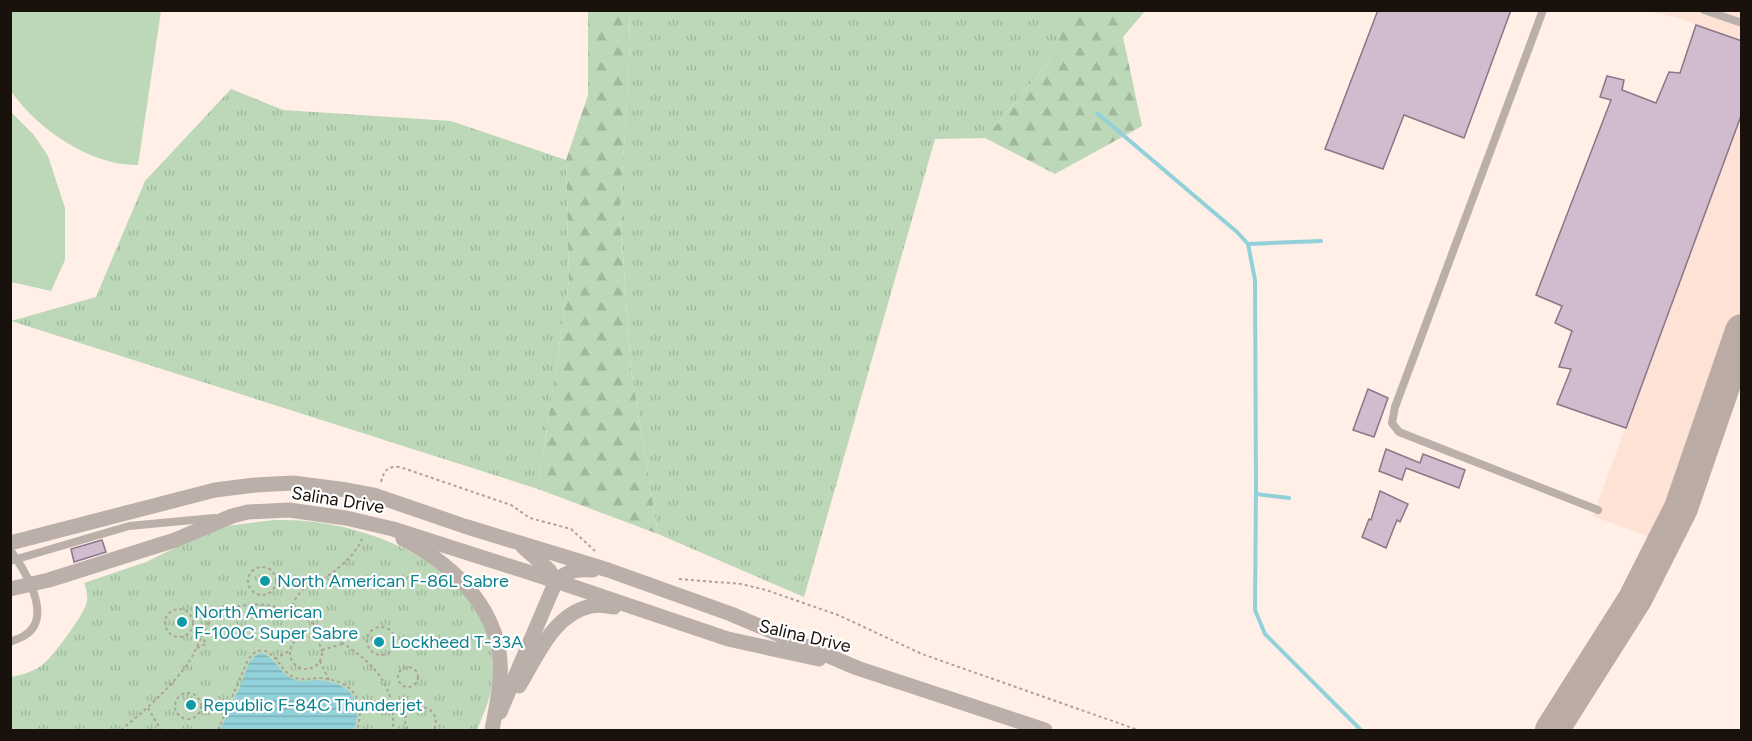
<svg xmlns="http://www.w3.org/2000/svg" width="1752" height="741" viewBox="0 0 1752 741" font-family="Figtree,sans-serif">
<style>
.built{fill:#fde2d5}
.grass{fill:url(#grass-tufts)}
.forest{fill:url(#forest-firs)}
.pitch{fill:#bcd8b8}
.water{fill:url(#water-rules)}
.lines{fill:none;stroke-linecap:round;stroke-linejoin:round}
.stream{stroke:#92d0da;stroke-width:4}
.taxiway{stroke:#baaca5;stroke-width:34}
.building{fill:#d0bcce;stroke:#897787;stroke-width:1.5}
.path{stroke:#aea19a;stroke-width:2;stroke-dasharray:3 3;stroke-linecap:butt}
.service{stroke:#bbafaa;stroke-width:8}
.minor{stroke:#bbafaa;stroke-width:15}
.culture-dot{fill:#0f9aa8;stroke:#fff;stroke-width:2}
.labels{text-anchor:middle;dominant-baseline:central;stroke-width:4.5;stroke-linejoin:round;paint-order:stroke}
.street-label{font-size:18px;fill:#19110c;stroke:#fff}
.culture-label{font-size:18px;fill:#0d838f;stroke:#fff;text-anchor:start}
</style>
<defs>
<pattern id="grass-tufts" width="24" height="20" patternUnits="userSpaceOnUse" patternTransform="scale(1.5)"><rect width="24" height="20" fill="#bcd8b8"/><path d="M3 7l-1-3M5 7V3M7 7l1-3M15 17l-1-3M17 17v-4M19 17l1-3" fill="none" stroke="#a1b89d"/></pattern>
<pattern id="forest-firs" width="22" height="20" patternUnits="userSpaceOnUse" patternTransform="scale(1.5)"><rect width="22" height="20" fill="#bcd8b8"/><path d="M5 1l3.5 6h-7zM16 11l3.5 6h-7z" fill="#a1b89d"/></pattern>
<pattern id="water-rules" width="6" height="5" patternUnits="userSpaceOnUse" patternTransform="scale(1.5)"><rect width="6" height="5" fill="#92d0da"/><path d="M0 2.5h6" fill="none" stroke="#7db2ba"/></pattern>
</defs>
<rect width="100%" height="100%" fill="#ffefe7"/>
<g class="built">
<polygon points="1648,11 1741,11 1741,41 1675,17"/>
<polygon points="1741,113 1741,380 1697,509 1678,548 1593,516"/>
</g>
<g class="grass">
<polygon points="629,11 1066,11 1050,61 985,138 935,139 804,597 658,534 631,369 620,213 630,46"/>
<polygon points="231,89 283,110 451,121 566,160 569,280 538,489 11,321 96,297 145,181"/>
<path d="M274 520C284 520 295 520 306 521 388 529 495 577 493 674 493 693 484 713 477 730H11V677C21 675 32 672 41 666 52 658 85 614 87 601 88 595 86 588 84 583L146 562 218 527Z"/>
</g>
<g class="forest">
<polygon points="1066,10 1145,11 1123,37 1142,126 1055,174 985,138 1050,61"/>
<polygon points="588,11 629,11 630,46 620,214 631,369 658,534 538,489 569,280 566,160 588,95"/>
</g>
<g class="pitch">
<path d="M10 11H161L138 165C91 166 37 129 11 91Z"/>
<polygon points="10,111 33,134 48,156 65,208 65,260 51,291 11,282"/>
</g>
<path class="water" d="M261 653C276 657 279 674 293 679 302 683 309 680 317 680 349 682 364 699 354 730H220L240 687 249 663 255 656Z"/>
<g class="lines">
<g class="stream">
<polyline points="1097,113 1237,232 1248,244 1255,280 1256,487 1255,610 1265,634 1361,730"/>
<polyline points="1248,244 1321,241"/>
<polyline points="1256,494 1289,498"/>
</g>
<polyline class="taxiway" points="1552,730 1635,599 1681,508 1742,331"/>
</g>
<g class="building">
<polygon points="1378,10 1511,10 1464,138 1404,115 1383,169 1325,149"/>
<polygon points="1696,25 1742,41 1742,113 1626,428 1557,404 1571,369 1559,367 1572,331 1555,323 1562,306 1536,295 1611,100 1600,97 1607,76 1624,80 1622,90 1656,103 1669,72 1680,73"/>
<polygon points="1368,389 1388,398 1374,437 1353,430"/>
<polygon points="1386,449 1420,463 1423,454 1465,470 1459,488 1406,468 1402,480 1379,471"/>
<polygon points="1380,491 1408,504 1400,522 1397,520 1386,548 1362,537 1369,519 1371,520"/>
<polygon points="102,540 106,552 74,562 71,549"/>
</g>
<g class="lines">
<g class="path">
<path d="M381 482C384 470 388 466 400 467L511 505 530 518 571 529 595 551"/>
<circle cx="262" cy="581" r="14"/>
<polyline points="679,579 741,584 766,590 838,615 922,654 1138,730"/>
<circle cx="179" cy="623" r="14"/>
<path d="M290 611C293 604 296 596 302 591 306 586 312 585 318 582 335 572 357 555 363 536"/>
<circle cx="381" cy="641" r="14"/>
<circle cx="306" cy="653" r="16"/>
<polyline points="197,648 206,644 202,636"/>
<polyline points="322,650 342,644"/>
<polyline points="275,659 291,650"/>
<polyline points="320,661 329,680"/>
<circle cx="408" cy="677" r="10"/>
<circle cx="188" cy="706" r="13"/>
<polyline points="148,708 161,730"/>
<path d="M121 730C143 712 165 693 183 670 191 660 196 649 201 638 204 632 207 623 212 618 218 612 228 609 236 607 279 596 311 622 344 644 379 668 395 687 393 730"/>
<path d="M218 730 247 662C251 655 256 649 265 651 278 655 282 674 296 678 304 681 311 678 319 678 352 680 366 699 357 730"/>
<path d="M407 730C395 699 446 700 434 730"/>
</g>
<g class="service">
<polyline points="1543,10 1395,407 1392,423 1399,432 1598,510"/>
<polyline points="1704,10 1742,23"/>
<path d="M10 550C23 567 46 605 34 626 29 635 20 638 10 642"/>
<polyline points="10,561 129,526 214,518"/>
</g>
<g class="minor">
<path d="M403 539C457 566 505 615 500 679 499 696 495 713 492 730"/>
<polyline points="10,543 215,490 255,485 293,483 347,490 374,495 464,526 608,570 731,614 857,668 1045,730"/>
<polyline points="523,547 549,570 556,581"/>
<polyline points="10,589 49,580 175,540 232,516 248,512 289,510 346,518 393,529 556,581 728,639 819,659"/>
<path d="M519 686C537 657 553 614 591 606 598 604 607 606 614 607"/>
<path d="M500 712 556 581C569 570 576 569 593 570"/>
</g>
</g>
<g class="culture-dot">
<circle cx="265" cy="581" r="6"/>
<circle cx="182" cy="622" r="6"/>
<circle cx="379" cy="642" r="6"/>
<circle cx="191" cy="705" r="6"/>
</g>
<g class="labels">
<g class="street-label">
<text transform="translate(338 500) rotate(9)">Salina Drive</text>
<text transform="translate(805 636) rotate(13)">Salina Drive</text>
</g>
<g class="culture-label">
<text x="277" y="581">North American F-86L Sabre</text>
<text x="194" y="612">North American<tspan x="194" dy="21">F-100C Super Sabre</tspan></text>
<text x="391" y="642">Lockheed T-33A</text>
<text x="203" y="705">Republic F-84C Thunderjet</text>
</g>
</g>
<rect width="1752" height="741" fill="none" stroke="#19110c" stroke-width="24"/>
</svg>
